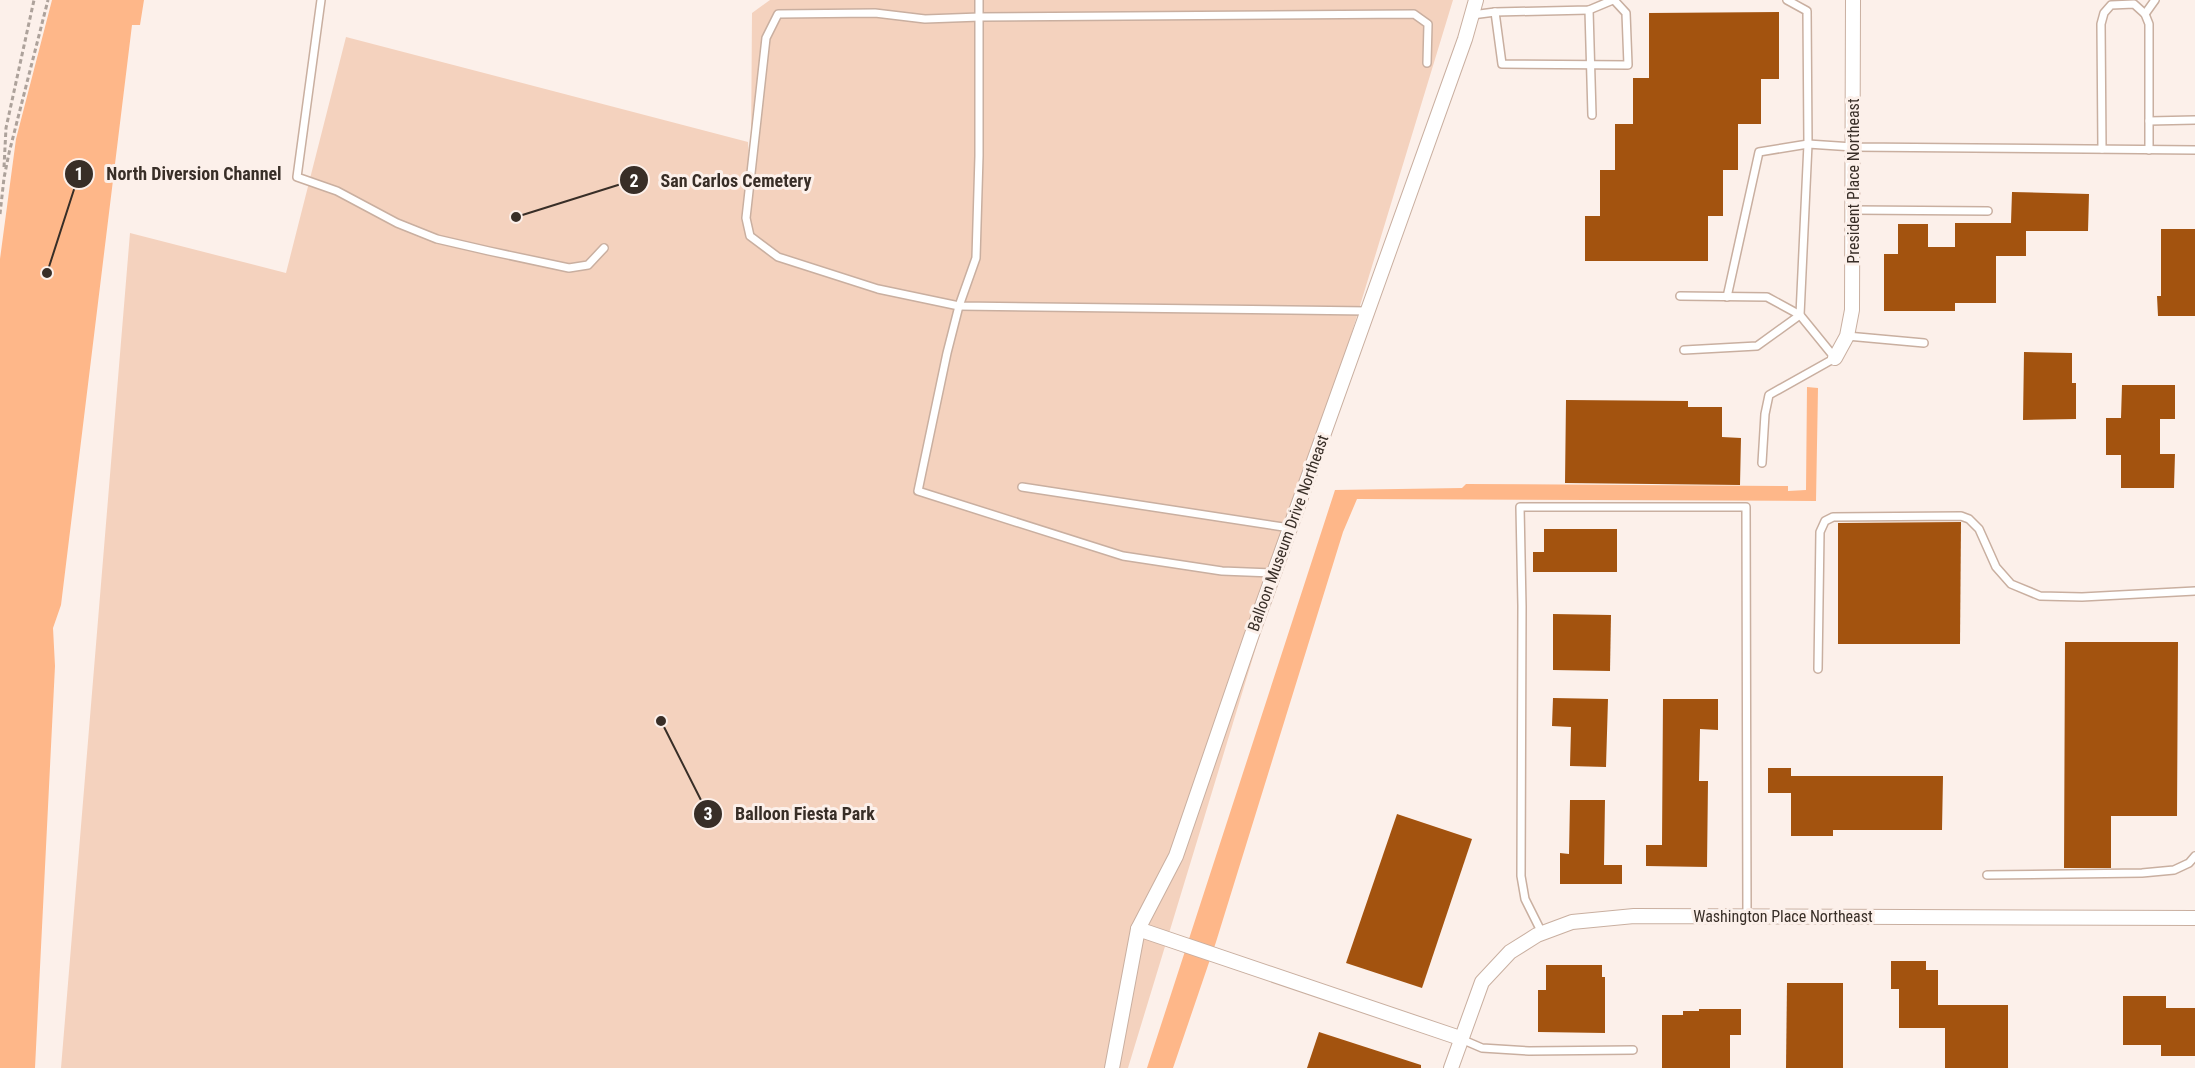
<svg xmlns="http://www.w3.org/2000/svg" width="2195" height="1068" viewBox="0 0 2195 1068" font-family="'Roboto Condensed',sans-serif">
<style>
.green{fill:#f4d2be}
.water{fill:#feb789}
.building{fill:#a3530f}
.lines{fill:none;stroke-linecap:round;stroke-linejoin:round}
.lane-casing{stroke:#c9afa0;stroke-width:10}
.street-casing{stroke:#c9afa0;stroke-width:16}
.path{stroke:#ada29b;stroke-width:3;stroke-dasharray:4.5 3;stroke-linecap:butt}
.lane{stroke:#fff;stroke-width:7}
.street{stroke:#fff;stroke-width:14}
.labels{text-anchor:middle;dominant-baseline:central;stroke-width:6;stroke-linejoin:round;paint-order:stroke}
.street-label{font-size:16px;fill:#382e27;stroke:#fcf0ea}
.leader{fill:none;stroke:#382e27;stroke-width:2}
.callout-dot{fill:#382e27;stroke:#fcf0ea;stroke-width:2}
.mark-label{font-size:18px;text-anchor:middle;font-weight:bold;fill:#fff}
.callout-label{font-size:18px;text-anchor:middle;font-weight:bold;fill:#382e27;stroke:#fcf0ea;stroke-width:6;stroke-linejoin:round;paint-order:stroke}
</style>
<rect width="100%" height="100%" fill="#fcf0ea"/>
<polygon class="green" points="770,0 1453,0 1128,1068 61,1068 130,233 286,273 346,37 748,142 749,155 751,150 752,13"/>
<g class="water">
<polygon points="52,0 144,0 140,25 132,25 61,605 53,628 55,666 35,1068 0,1068 0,259 16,139"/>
<polygon points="1807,387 1818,388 1816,501 1357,499 1343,532 1216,942 1173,1068 1147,1068 1335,490 1462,488 1466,484 1788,486 1788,491 1806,490"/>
</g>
<g class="building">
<polygon points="1779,12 1779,79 1761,79 1761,124 1738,124 1738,170 1723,170 1723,216 1708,216 1708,261 1585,261 1585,216 1600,216 1600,170 1615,170 1615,124 1633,124 1633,78 1649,78 1649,13"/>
<polygon points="2012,192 2089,194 2088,231 2026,231 2026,256 1996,256 1996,303 1955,303 1955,311 1884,311 1884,254 1898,254 1898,224 1928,224 1928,247 1955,247 1955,223 2011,223"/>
<polygon points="2161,229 2195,229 2195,316 2158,316 2157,296 2161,296"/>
<polygon points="2024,352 2072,353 2072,383 2076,383 2076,419 2023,420"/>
<polygon points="2122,385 2175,385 2175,419 2160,419 2160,454 2175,454 2174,488 2121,488 2121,455 2106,455 2106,418 2121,418"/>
<polygon points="1566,400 1688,401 1688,407 1722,407 1722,437 1741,438 1740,485 1565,483"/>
<polygon points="1961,522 1960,644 1838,644 1838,523"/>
<polygon points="1544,529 1617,529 1617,572 1533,572 1533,552 1544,552"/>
<polygon points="1553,614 1611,615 1610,671 1553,670"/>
<polygon points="2065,642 2178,642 2177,816 2111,816 2111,868 2064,868"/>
<polygon points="1553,698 1608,699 1606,767 1570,766 1571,727 1552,726"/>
<polygon points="1663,699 1718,699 1718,730 1700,729 1699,781 1708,781 1707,867 1646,866 1646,845 1662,845"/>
<polygon points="1768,768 1791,768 1791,776 1943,776 1942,830 1833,830 1833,836 1791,836 1791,793 1768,793"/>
<polygon points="1570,800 1605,800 1604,865 1622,865 1622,884 1560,884 1560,853 1569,854"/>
<polygon points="1397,814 1472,839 1422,988 1346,963"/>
<polygon points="1891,961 1926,961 1926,970 1938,970 1938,1005 2008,1005 2008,1068 1945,1068 1945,1028 1899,1028 1899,989 1891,989"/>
<polygon points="1546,965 1602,965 1602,977 1605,977 1605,1033 1538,1032 1538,990 1546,990"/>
<polygon points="1787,983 1843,983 1843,1068 1786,1068"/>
<polygon points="2123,996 2166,996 2166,1008 2195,1008 2195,1056 2161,1056 2161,1045 2123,1045"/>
<polygon points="1699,1009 1741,1009 1741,1035 1730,1035 1730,1068 1662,1068 1662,1015 1683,1015 1683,1011 1699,1011"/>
<polygon points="1319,1032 1421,1065 1421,1068 1307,1068"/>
</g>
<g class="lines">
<g class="lane-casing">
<g id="lane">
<polyline points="321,0 297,177 337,191 397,223 437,239 489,251 569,268 588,265 604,248"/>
<polyline points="979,0 979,156 976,258 959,306 947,353 918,491 1123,556 1222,571 1274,573"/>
<polyline points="1589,10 1592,115"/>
<polyline points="1495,12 1502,64 1628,65 1626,13 1614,0"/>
<polyline points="2145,14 2155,0"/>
<polyline points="1472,15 1495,12 1589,10 1613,0"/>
<polyline points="2149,121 2195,120"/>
<polyline points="2102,149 2101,24 2104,13 2111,5 2134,4 2145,14 2149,24 2149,150"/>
<polyline points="1853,210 1988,211"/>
<polyline points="1680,296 1767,297 1800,315 1757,346 1684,350"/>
<polyline points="1727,297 1759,152 1808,144 1807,11 1787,0"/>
<polyline points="1368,311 959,306 878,289 778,257 750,236 746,218 766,38 778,14 875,13 925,19 980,17 1414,14 1428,24 1427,63"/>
<polyline points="1847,336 1924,343"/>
<polyline points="1762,463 1765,414 1769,395 1835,358 1800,315 1808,144 1853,147 2195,150"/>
<polyline points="1022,487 1290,528"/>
<polyline points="1818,669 1820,532 1825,521 1833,517 1961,516 1969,519 1979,529 1996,567 2011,584 2040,596 2082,597 2195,591"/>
<polyline points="1987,875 2142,873 2174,870 2189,863 2195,856"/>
<polyline points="1542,933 1525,899 1521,876 1522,606 1520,507 1746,507 1747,916"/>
<polyline points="1461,1039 1482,1048 1529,1051 1633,1050"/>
</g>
</g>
<g class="street-casing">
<g id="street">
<polyline points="1835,358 1847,336 1852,310 1853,0"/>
<polyline points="1138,929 1460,1038"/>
<polyline points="1112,1068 1138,929 1176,856 1251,637 1465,39 1476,0"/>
<polyline points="1451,1068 1482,982 1510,952 1537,935 1572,922 1634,916 2195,918"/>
</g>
</g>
<g class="path">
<polyline points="4,167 6,128 34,0"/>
<polyline points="0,214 4,178 9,153 48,0"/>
</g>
<use href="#lane" class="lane"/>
<use href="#street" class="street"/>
</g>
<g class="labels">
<g class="street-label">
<text transform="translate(1853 181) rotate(-90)">President Place Northeast</text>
<text transform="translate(1288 533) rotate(-70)">Balloon Museum Drive Northeast</text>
<text x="1783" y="916">Washington Place Northeast</text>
</g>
</g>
<path class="leader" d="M47 273L79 174M516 217L634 180M661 721L708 814"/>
<g class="callout-dot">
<circle cx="47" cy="273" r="6"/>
<circle cx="516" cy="217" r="6"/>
<circle cx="661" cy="721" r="6"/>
<circle cx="79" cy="174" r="15"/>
<circle cx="634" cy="180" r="15"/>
<circle cx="708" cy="814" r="15"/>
</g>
<g class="mark-label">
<text x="79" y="180">1</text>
<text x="634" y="187">2</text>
<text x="708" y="820">3</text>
</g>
<g class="callout-label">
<text x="194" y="180">North Diversion Channel</text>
<text x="736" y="187">San Carlos Cemetery</text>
<text x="805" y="820">Balloon Fiesta Park</text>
</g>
</svg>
